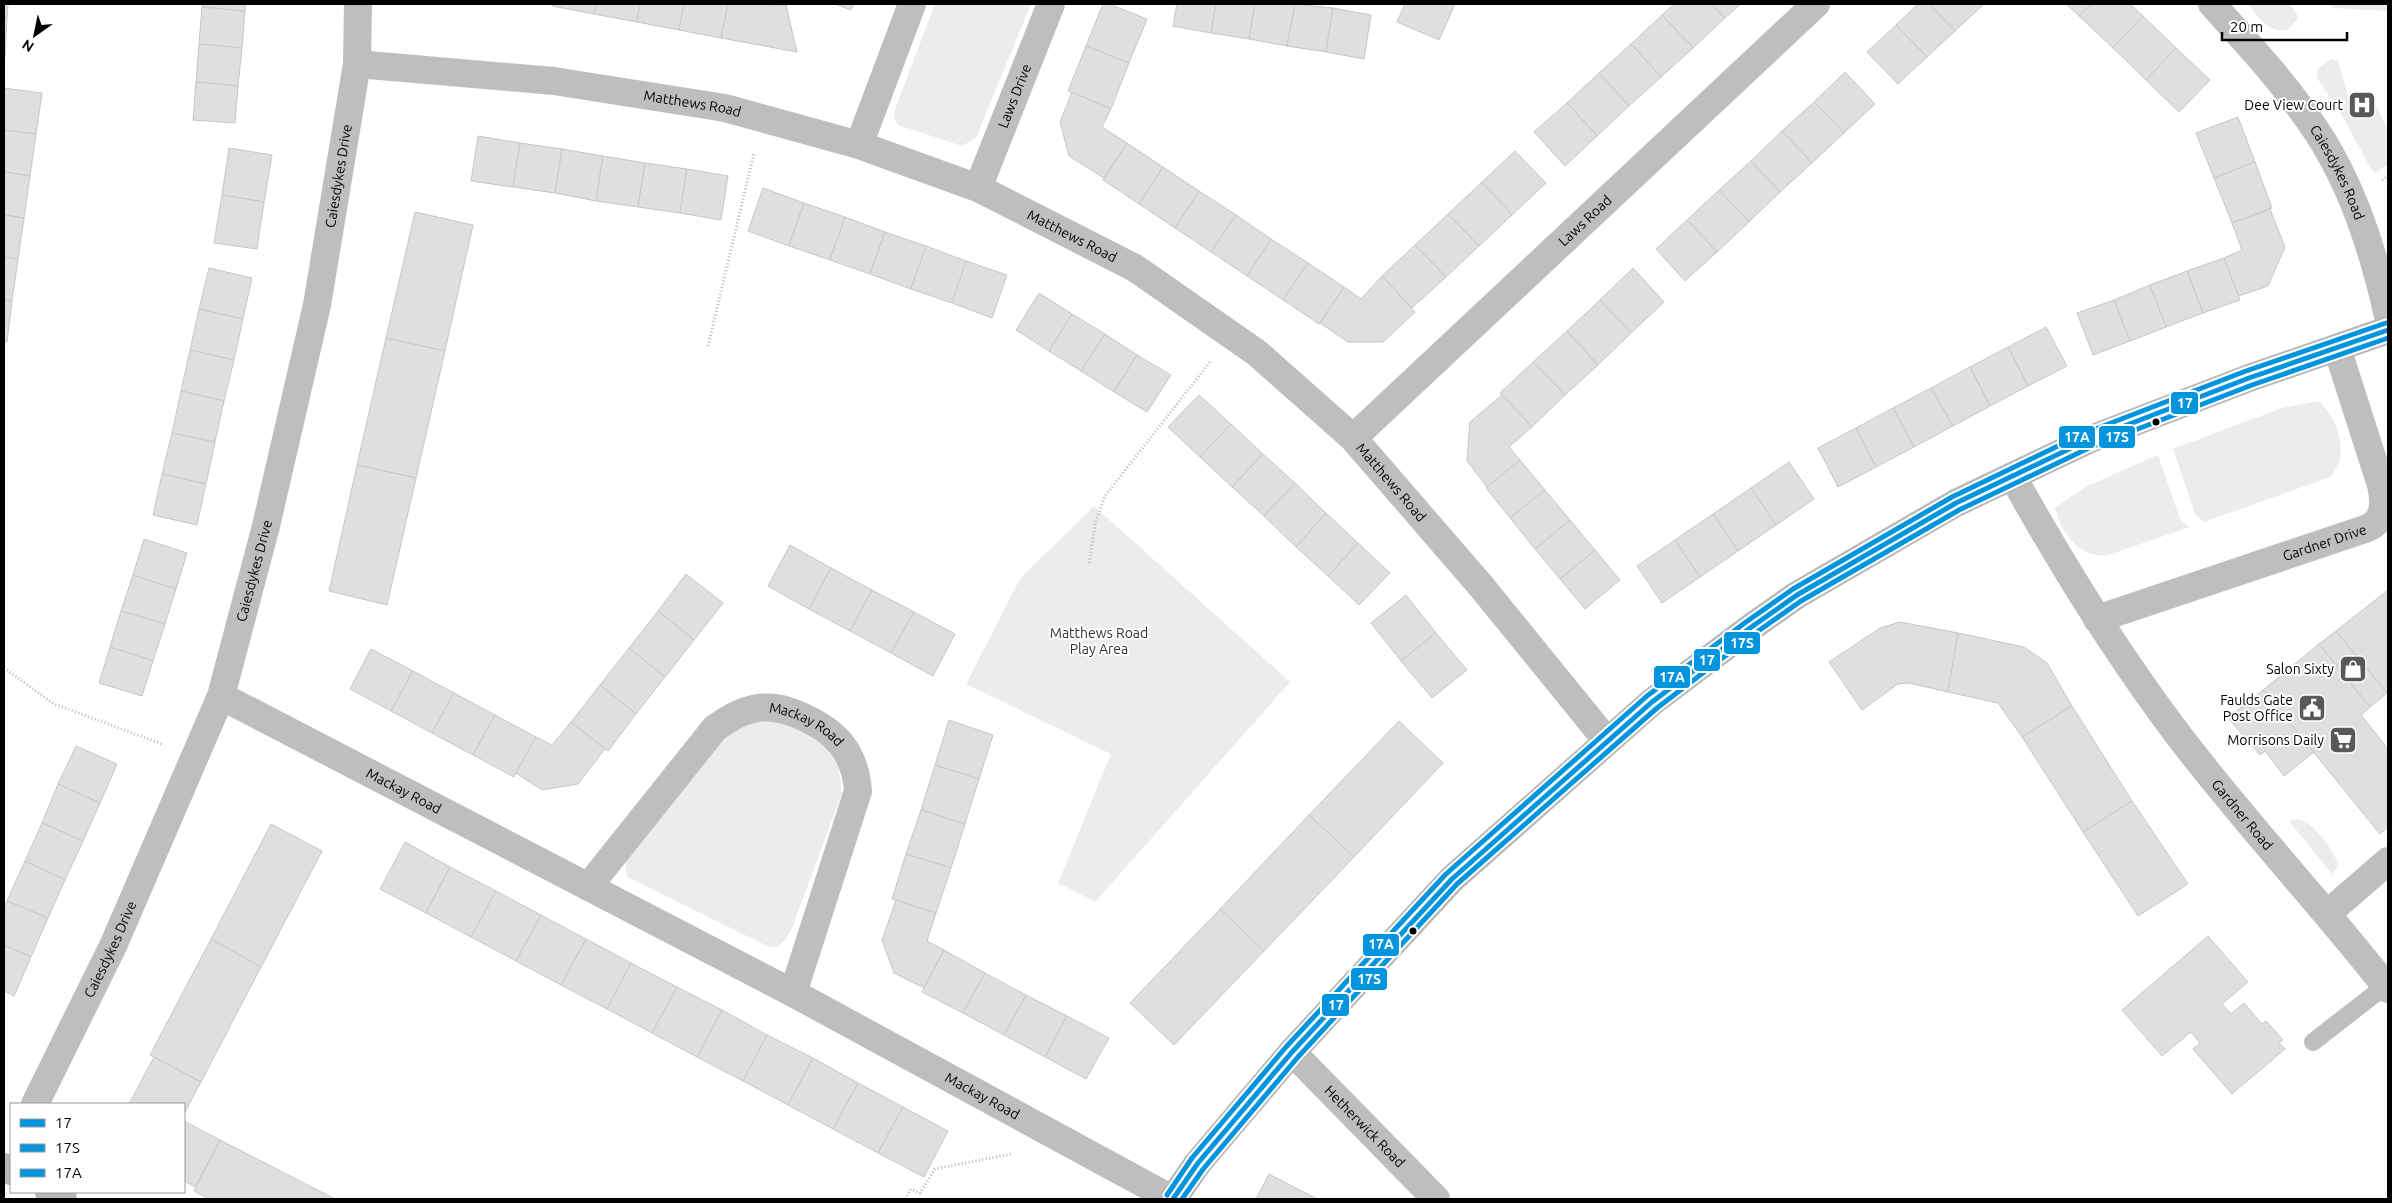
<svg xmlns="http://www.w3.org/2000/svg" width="2392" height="1203" viewBox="0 0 2392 1203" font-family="Ubuntu,sans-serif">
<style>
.green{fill:#ececec}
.building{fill:#dfdfdf;stroke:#c7c7c7}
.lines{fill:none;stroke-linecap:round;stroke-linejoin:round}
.path{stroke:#b9b9b9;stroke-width:3;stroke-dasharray:1 2.5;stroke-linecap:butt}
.lane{stroke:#bebebe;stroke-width:18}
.street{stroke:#bebebe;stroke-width:28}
.secondary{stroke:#b8b8b8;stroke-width:28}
.bus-1-casing{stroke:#fff;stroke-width:9}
.bus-2-casing{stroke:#fff;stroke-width:9}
.bus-3-casing{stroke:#fff;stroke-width:9}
.bus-1{stroke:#0295dd;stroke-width:5}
.bus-2{stroke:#0295dd;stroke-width:5}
.bus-3{stroke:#0295dd;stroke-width:5}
.bus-dot{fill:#000;stroke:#fff;stroke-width:2}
.labels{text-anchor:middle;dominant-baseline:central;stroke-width:4;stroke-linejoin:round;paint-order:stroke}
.street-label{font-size:14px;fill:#000;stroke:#fff}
.poi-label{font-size:14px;fill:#000;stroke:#fff;text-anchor:end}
.park-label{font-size:14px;fill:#333;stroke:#fff}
.line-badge{stroke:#fff;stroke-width:2}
.badge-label{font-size:14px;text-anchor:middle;font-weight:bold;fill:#fff}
</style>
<rect width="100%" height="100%" fill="#fff"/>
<g class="green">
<polygon points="935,4 1031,4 976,138 962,146 898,125 894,118 895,109"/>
<path d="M2247 4H2289L2297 14V20L2287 30C2269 34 2258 16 2247 4Z"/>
<polygon points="2329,4 2388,4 2388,11 2334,8"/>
<polygon points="2331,59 2338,61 2349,99 2370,94 2388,129 2388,165 2374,173 2371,169 2339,110 2317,78 2318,69"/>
<path d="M2319 401C2338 420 2351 455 2330 477L2204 522 2195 514 2173 449 2282 408Z"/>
<path d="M2158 455 2180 519 2190 527 2108 555C2078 558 2062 533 2055 508L2087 486Z"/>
<polygon points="1094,506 1290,682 1095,902 1058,883 1111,754 966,684 1020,579"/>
<polygon points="753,718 796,721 837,755 842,793 792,928 786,939 777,947 769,947 628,877 625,869 627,858 726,732"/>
<path d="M2298 819C2312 821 2335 851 2338 865L2332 874 2289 821Z"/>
</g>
<g class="building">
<polygon points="4,4 8,4 7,17 4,17"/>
<polygon points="203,4 246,4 245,11 202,7"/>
<polygon points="553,4 596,4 594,14 552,6"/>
<polygon points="596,4 640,4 637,22 594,14"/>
<polygon points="640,4 684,4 679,30 637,22"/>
<polygon points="684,4 728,4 721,38 679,30"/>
<polygon points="728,4 786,5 797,52 721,38"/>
<polygon points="835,4 854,4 851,10"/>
<polygon points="1103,4 1109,4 1147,19 1129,63 1086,46"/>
<polygon points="1177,4 1216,4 1211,33 1173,26"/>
<polygon points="1216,4 1255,4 1249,39 1211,33"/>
<polygon points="1255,4 1295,4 1287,46 1249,39"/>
<polygon points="1295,4 1333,8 1326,52 1287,46"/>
<polygon points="1405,4 1455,4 1439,40 1397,22"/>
<polygon points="1674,4 1712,4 1725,18 1693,48 1662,15"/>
<polygon points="1712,4 1741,4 1725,18"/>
<polygon points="1918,4 1929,4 1955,31 1927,57 1896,25"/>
<polygon points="1929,4 1982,4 1983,5 1955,31"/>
<polygon points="2066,4 2091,4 2079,16"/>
<polygon points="2091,4 2130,4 2143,16 2113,48 2079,16"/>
<polygon points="202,7 245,11 242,48 199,44"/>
<polygon points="1333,8 1371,15 1364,59 1326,52"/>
<polygon points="1662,15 1693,48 1661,77 1631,44"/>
<polygon points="2143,16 2176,48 2146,80 2113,48"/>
<polygon points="4,17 7,17 5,57 4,57"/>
<polygon points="1896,25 1927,57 1898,84 1867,52"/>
<polygon points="199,44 242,48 238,86 196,82"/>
<polygon points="1631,44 1661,77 1629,106 1599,73"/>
<polygon points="1086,46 1129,63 1111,109 1068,91"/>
<polygon points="2176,48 2210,80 2179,112 2146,80"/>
<polygon points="1845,72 1875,104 1844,133 1814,102"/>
<polygon points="1599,73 1629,106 1597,136 1567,103"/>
<polygon points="196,82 238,86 235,123 193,120"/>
<polygon points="4,88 42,93 36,134 4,130"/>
<polygon points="1072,92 1111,109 1102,127 1127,143 1104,178 1069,156 1060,122"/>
<polygon points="1814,102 1844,133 1812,163 1782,131"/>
<polygon points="1567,103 1597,136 1565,166 1534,132"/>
<polygon points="2238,117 2255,162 2214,178 2196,133"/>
<polygon points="4,130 36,134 30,176 4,172"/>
<polygon points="1782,131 1812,163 1780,192 1751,161"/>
<polygon points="478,136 520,143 513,187 471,181"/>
<polygon points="520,143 562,149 555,193 513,187"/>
<polygon points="1127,143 1163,167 1139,204 1103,180"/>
<polygon points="229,148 272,155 264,202 222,195"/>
<polygon points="562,149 603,156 596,201 555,193"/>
<polygon points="1515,151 1546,183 1512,215 1482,182"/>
<polygon points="603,156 645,163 638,207 596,201"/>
<polygon points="1751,161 1780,192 1749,222 1719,190"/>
<polygon points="2255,162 2272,208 2232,223 2214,178"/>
<polygon points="645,163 687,169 680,213 638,207"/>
<polygon points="1163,167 1199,191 1175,228 1139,204"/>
<polygon points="687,169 728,176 721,220 680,213"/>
<polygon points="4,172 30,176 24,218 4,215"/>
<polygon points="1482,182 1512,215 1479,246 1448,214"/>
<polygon points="763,188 804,203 789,246 748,231"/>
<polygon points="1719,190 1749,222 1717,252 1687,220"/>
<polygon points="1199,191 1236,215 1211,252 1175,228"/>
<polygon points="222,195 264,202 257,249 214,243"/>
<polygon points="804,203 845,217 830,260 789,246"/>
<polygon points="2270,209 2285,247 2268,286 2238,296 2224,258 2242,250 2232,223"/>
<polygon points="415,212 473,225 445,351 386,338"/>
<polygon points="1448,214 1479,246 1446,277 1415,245"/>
<polygon points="4,215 24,218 18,259 4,257"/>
<polygon points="1236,215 1271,239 1247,276 1211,252"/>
<polygon points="845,217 885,232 870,274 830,260"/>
<polygon points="1687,220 1717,252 1685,281 1656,249"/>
<polygon points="885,232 926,246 911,289 870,274"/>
<polygon points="1271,239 1308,263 1283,300 1247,276"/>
<polygon points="1415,245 1446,277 1412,308 1382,276"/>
<polygon points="926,246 966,261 952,303 911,289"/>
<polygon points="4,257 18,259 12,301 4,300"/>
<polygon points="2224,258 2240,300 2203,313 2187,271"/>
<polygon points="966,261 1007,275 992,318 952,303"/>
<polygon points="1308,263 1344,287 1319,324 1283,300"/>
<polygon points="209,268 252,278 243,319 199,309"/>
<polygon points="1633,268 1664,302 1631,333 1600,300"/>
<polygon points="2187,271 2203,313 2166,327 2150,285"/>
<polygon points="1382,276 1415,312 1383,342 1348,342 1320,323 1344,287 1361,299"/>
<polygon points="2150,285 2166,327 2130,341 2114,300"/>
<polygon points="1039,293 1072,314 1049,351 1016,330"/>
<polygon points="4,300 12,301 7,342 4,342"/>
<polygon points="1600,300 1631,333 1598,365 1567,331"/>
<polygon points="2114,300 2130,341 2093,355 2077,313"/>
<polygon points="199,309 243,319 234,360 190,350"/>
<polygon points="1072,314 1105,334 1081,371 1049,351"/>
<polygon points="2046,327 2067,366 2028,386 2008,347"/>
<polygon points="1567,331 1598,365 1565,395 1533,362"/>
<polygon points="1105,334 1137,355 1114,392 1081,371"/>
<polygon points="386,338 445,351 416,478 357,465"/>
<polygon points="2008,347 2028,386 1990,406 1970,367"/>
<polygon points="190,350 234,360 224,401 181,391"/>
<polygon points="1137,355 1171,375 1147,412 1114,392"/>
<polygon points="1533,362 1565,395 1532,427 1500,393"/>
<polygon points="1970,367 1990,406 1953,426 1931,388"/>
<polygon points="1931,388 1953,426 1914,447 1893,408"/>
<polygon points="181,391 224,401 215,442 172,433"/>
<polygon points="1199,395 1231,424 1200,457 1168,427"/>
<polygon points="1502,395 1532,427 1509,447 1520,460 1487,487 1467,461 1470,422"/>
<polygon points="1893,408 1914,447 1876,467 1856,428"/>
<polygon points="1231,424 1263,454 1232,487 1200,457"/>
<polygon points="1856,428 1876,467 1838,487 1818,448"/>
<polygon points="172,433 215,442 206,484 162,474"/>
<polygon points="1263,454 1295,483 1264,516 1232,487"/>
<polygon points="1520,460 1545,490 1510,518 1486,488"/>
<polygon points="1789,462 1814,499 1776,525 1751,488"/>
<polygon points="357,465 416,478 387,605 329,591"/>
<polygon points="162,474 206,484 197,525 153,515"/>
<polygon points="1295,483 1326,513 1296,547 1264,516"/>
<polygon points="1751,488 1776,525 1738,551 1713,514"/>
<polygon points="1545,490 1570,520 1535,549 1510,518"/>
<polygon points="1326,513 1358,543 1328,576 1296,547"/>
<polygon points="1713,514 1738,551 1700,577 1675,540"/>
<polygon points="1570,520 1595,550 1560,579 1535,549"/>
<polygon points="144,539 187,553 176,589 133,575"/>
<polygon points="1675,540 1700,577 1662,603 1637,566"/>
<polygon points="1358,543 1390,573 1359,605 1328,576"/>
<polygon points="790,545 831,568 809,609 768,586"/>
<polygon points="1595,550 1620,580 1585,609 1560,579"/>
<polygon points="831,568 872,590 850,631 809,609"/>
<polygon points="686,574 723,603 694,640 658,611"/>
<polygon points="133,575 176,589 165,624 121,611"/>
<polygon points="872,590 914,612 891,653 850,631"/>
<polygon points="2388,590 2388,692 2387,693 2336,631"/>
<polygon points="1406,595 1436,633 1401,661 1371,623"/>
<polygon points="121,611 165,624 153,661 110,647"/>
<polygon points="658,611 694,640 665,677 629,648"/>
<polygon points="914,612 955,634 933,676 891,653"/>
<polygon points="1900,622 1958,633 1948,692 1909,683 1898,684 1862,710 1829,662 1880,628"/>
<polygon points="2336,631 2387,693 2370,707 2319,644"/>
<polygon points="1436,633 1467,670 1432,698 1401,661"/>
<polygon points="1958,633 2024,647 2047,663 2072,706 2022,737 1998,703 1948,692"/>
<polygon points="2319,644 2370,707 2361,715 2388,749 2388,827 2380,834 2263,690"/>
<polygon points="110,647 153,661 142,696 99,683"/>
<polygon points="629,648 665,677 636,714 600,685"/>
<polygon points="371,649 413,671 391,711 350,689"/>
<polygon points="413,671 454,693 432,733 391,711"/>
<polygon points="600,685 636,714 608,751 571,722"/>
<polygon points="2263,690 2314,752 2284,776 2265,751 2260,755 2228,718"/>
<polygon points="454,693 495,715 473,755 432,733"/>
<polygon points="2072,706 2132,801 2083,832 2022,737"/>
<polygon points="495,715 536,737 514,777 473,755"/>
<polygon points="949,720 993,735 979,779 935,765"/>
<polygon points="1399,721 1443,763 1354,857 1309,815"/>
<polygon points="571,722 605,749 578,784 542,790 516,773 536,737 552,745"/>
<polygon points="76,746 117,764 100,803 58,784"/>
<polygon points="935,765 979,779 965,824 921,810"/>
<polygon points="58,784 100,803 83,841 42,823"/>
<polygon points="2132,801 2188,884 2138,916 2083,832"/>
<polygon points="921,810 965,824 951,868 906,854"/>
<polygon points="1309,815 1354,857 1264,951 1220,909"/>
<polygon points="42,823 83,841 65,880 25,861"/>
<polygon points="271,824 322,851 261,967 211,939"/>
<polygon points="405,842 450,867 426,913 380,889"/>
<polygon points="906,854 951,868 936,913 892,899"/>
<polygon points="25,861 65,880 48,918 7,901"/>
<polygon points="450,867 496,891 471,937 426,913"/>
<polygon points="496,891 541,915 516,961 471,937"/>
<polygon points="896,900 936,913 927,941 944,950 924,988 894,973 882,940"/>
<polygon points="7,901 48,918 31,957 4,945 4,908"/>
<polygon points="1220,909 1264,951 1174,1045 1130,1003"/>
<polygon points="541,915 586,939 561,985 516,961"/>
<polygon points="2208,936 2248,982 2222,1004 2231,1014 2244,1003 2262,1024 2266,1021 2283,1040 2279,1043 2285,1049 2232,1094 2193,1049 2200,1043 2191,1032 2162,1056 2122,1010"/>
<polygon points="211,939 261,967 201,1082 150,1055"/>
<polygon points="586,939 631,963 607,1009 561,985"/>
<polygon points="4,945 31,957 14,996 4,991"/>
<polygon points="944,950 985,973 963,1013 922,992"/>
<polygon points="631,963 677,987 652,1033 607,1009"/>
<polygon points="985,973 1026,995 1004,1035 963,1013"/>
<polygon points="677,987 722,1010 697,1057 652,1033"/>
<polygon points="1026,995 1067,1016 1045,1057 1004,1035"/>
<polygon points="722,1010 767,1035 743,1081 697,1057"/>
<polygon points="1067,1016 1109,1038 1086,1079 1045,1057"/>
<polygon points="767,1035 813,1058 788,1105 743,1081"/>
<polygon points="154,1057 201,1082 184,1114 184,1104 129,1104"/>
<polygon points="813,1058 858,1083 833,1129 788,1105"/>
<polygon points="858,1083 903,1107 878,1153 833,1129"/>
<polygon points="903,1107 948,1131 924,1177 878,1153"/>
<polygon points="184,1121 220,1140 195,1187 184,1181"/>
<polygon points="220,1140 335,1199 209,1199 194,1191"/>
<polygon points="1269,1174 1317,1199 1256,1199"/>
</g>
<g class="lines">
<g class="path">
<polyline points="2382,180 2388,176"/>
<polyline points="708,346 754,153"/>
<polyline points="1089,563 1096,520 1105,496 1210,362"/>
<polyline points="4,668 54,704 162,744"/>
<polyline points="905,1199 911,1189 920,1193 935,1169 1011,1154"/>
</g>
<polyline class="lane" points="2313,1042 2385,986"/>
<g class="street">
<path id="s1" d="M2212 4C2246 42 2282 80 2311 123 2351 180 2373 249 2388 316"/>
<path id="s2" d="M357 64 554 81 725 108 859 145 978 188 1135 268 1257 353 1353 438 1481 586 1607 741"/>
<polyline points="859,145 912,4"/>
<path id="s3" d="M978 188 1051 4"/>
<path id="s4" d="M1353 438 1816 4"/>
<path id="s5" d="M2013 477C2062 565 2115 651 2176 732 2243 821 2320 902 2388 989"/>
<path id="s6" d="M2097 619 2365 529C2385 522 2385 503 2381 485L2337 348"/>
<path id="s7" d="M221 696 793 993 1172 1199"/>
<path id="s8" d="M588 887 715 728C727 720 738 712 753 709 770 705 785 709 801 716 836 731 855 752 858 791L793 993"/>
<polyline points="2328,913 2388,861"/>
<path id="s9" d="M1292 1052 1436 1199"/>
<path id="s10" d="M35 1104 113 946 221 696 266 526 317 305 357 64 358 4"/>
</g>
<g class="secondary">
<polyline points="4,1167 11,1171"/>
<polyline points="49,1192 63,1199"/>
<polyline points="1173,1199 1198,1163 1292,1052 1452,879 1652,702 1750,628 1797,595 1956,503 2088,440 2249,378 2388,330"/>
</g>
<g class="bus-1-casing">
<polyline id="bus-1" points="1173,1199 1198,1163 1292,1052 1452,879 1652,702 1750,628 1797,595 1956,503 2088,440 2249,378 2388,330"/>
</g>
<g class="bus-2-casing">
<polyline id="bus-2" points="1182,1199 1204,1168 1298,1057 1457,884 1657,708 1754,634 1801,601 1959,510 2091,447 2252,385 2388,338"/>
</g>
<g class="bus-3-casing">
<polyline id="bus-3" points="1167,1195 1192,1158 1286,1047 1446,874 1647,696 1746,622 1793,589 1952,497 2085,433 2246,371 2386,323"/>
</g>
<use href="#bus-1" class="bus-1"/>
<use href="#bus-2" class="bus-2"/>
<use href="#bus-3" class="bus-3"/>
</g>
<defs>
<g id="hospital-square" transform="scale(1.4375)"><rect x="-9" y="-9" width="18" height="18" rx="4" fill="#595959" stroke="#fff"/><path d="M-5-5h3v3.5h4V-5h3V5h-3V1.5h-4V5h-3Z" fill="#fff"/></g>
<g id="shop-square" transform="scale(1.4375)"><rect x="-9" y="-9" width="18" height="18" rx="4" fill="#595959" stroke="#fff"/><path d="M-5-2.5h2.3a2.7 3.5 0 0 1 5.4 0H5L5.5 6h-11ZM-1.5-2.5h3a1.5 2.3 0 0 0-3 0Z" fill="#fff"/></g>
<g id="civic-square" transform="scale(1.4375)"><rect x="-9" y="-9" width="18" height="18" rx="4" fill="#595959" stroke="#fff"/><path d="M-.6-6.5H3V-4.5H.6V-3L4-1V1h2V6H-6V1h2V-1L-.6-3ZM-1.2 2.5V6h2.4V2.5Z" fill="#fff"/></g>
<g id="supermarket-square" transform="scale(1.4375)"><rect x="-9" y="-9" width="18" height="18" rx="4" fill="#595959" stroke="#fff"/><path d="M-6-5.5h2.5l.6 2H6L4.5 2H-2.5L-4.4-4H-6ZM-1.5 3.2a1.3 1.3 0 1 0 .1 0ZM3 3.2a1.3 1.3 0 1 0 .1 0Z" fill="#fff"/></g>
</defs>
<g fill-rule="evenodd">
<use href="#hospital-square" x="2362" y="105"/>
<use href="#shop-square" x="2353" y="669"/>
<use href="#civic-square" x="2312" y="708"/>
<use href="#supermarket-square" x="2343" y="740"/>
</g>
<g class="bus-dot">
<circle cx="2156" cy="422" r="4.5"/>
<circle cx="1413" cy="931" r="4.5"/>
</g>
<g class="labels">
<g class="street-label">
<text stroke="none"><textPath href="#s3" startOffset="99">Laws Drive</textPath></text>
<text stroke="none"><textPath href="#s2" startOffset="338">Matthews Road</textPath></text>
<text stroke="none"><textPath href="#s1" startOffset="211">Caiesdykes Road</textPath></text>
<text stroke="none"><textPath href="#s10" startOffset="982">Caiesdykes Drive</textPath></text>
<text stroke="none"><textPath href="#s4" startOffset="318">Laws Road</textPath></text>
<text stroke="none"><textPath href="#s2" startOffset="742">Matthews Road</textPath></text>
<text stroke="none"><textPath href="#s2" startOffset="1148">Matthews Road</textPath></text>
<text stroke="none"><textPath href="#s6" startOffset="240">Gardner Drive</textPath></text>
<text stroke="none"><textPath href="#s10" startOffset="578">Caiesdykes Drive</textPath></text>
<text stroke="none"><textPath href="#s8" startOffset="304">Mackay Road</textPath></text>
<text stroke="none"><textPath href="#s7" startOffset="206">Mackay Road</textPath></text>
<text stroke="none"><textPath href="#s5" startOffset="409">Gardner Road</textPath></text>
<text stroke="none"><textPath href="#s10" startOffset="172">Caiesdykes Drive</textPath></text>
<text stroke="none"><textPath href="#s7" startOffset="860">Mackay Road</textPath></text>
<text stroke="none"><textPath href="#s9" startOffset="104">Hetherwick Road</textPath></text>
</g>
<g class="poi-label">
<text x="2343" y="105">Dee View Court</text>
<text x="2334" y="669">Salon Sixty</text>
<text x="2293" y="700">Faulds Gate<tspan x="2293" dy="16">Post Office</tspan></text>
<text x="2324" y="740">Morrisons Daily</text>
</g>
<g class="park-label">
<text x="1099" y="633">Matthews Road<tspan x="1099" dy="16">Play Area</tspan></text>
</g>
</g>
<g class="line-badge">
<rect x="2170" y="391" width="29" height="24" rx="5" fill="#0295dd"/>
<rect x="2058" y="425" width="38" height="24" rx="5" fill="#0295dd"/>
<rect x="2098" y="425" width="38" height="24" rx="5" fill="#0295dd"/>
<rect x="1723" y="631" width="38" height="24" rx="5" fill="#0295dd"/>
<rect x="1693" y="648" width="28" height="24" rx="5" fill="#0295dd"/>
<rect x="1653" y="665" width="38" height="24" rx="5" fill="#0295dd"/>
<rect x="1362" y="933" width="38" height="24" rx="5" fill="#0295dd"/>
<rect x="1350" y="967" width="38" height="24" rx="5" fill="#0295dd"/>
<rect x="1321" y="993" width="29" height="24" rx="5" fill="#0295dd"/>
</g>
<g class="badge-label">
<text x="2185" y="408">17</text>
<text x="2077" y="442">17A</text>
<text x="2117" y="442">17S</text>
<text x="1742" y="648">17S</text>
<text x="1707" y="665">17</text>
<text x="1672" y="682">17A</text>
<text x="1381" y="949">17A</text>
<text x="1369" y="984">17S</text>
<text x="1336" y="1010">17</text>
</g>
<rect width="2392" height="1203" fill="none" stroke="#000000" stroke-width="10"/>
<rect x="10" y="1103" width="175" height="90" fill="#ffffff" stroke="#999999"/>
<rect x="20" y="1119" width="25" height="8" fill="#0295dd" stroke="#999999"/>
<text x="55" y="1128" font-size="15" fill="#000000">17</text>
<rect x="20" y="1144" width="25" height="8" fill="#0295dd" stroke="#999999"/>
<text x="55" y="1153" font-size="15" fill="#000000">17S</text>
<rect x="20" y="1169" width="25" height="8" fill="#0295dd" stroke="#999999"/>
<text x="55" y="1178" font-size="15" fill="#000000">17A</text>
<g transform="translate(35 35) rotate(213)" stroke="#ffffff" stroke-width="4" paint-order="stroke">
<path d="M0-4L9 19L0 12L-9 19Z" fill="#000000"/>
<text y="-8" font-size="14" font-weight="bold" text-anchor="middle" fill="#000000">N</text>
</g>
<path d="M2222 32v8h125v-8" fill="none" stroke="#000000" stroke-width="2.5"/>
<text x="2230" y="32" font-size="15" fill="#000000" stroke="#ffffff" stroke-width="4" paint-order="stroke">20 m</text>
</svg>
